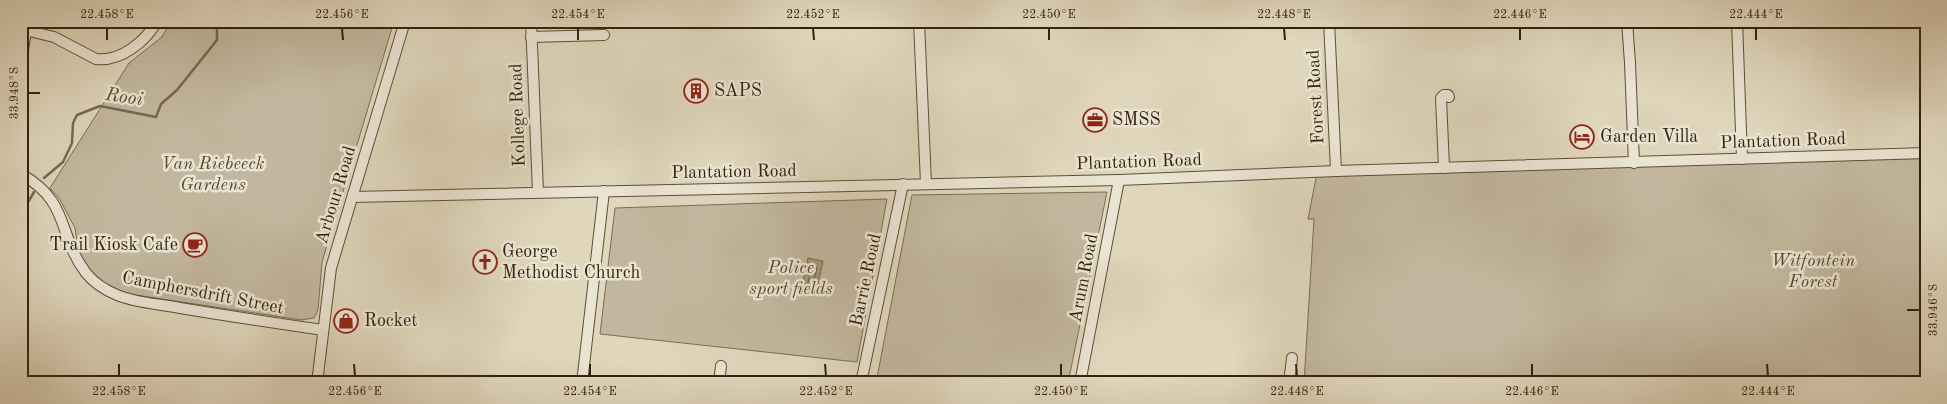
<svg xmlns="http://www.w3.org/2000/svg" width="1947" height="404" viewBox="0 0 1947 404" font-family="'Old Standard TT',serif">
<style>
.green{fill:#c2b79e;stroke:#7b6c54}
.water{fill:#a5987f;stroke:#786850}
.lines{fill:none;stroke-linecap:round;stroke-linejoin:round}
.shore{stroke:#6c5c44;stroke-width:1}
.stream{stroke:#786850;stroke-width:2.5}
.minor-casing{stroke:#5f4e36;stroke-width:12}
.minor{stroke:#eae4d3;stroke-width:10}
.ticks{fill:none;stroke:#34210a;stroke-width:2}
.labels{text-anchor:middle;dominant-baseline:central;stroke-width:5;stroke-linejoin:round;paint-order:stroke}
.poi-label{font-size:18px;fill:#34210a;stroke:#eae4d3;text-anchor:start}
.street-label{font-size:18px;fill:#34210a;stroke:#eae4d3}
.park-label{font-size:18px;font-style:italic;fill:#58462f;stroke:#eae4d3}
.water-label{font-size:19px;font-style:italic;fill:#5c4b33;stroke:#eae4d3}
.neatline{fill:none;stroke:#34210a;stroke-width:2}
.ticks-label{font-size:12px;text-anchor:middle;fill:#34210a}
</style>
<rect width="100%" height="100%" fill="#dfd6bc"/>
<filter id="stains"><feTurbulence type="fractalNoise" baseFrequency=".004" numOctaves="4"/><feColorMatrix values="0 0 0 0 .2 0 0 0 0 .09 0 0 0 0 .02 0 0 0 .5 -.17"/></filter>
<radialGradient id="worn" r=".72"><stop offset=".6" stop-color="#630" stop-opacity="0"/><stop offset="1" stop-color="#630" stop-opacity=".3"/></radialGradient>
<g class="green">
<polygon points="171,21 394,21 322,262 318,310 314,318 301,320 122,293 94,279 79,255 75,228 59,198 50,188 129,63 162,37"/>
<polygon points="1926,157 1926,383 1304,383 1314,219 1308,219 1317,173"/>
<polygon points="1107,192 1068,383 876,383 912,195"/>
<polygon points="887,199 857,362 600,334 615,208"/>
</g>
<polygon class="water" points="808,258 823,261 816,293 801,289"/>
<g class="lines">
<polygon class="shore" points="813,265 817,268 813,285 810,286 808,283 811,266"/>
<g class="stream">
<polyline points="44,178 63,162 72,143 73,123 77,115 100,106 156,117 161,104 177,90 217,40 217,21"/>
<polyline points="21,214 34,192"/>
</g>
<g class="minor-casing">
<g id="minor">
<polyline points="531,21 538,192"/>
<polyline points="919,21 926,184"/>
<polyline points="1329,21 1336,171"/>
<polyline points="1627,21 1630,63 1634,163"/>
<polyline points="1737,21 1742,159"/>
<polyline points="919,23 1015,21"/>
<path d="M21 29 54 37 96 59C121 62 146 41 157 21"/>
<polyline points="531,37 604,35"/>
<polyline points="21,63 26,31"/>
<polyline points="1444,168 1441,98 1444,95 1448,95 1449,97"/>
<path d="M21 174C71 202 57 235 86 273 94 283 105 290 117 295 136 303 160 304 180 308 228 316 275 323 323 330"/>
<polyline points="353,197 1119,180 1336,171 1926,153"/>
<polyline points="317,383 331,268 405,21"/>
<polyline points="582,383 604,191"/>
<polyline points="719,383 721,366"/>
<polyline points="861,383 903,184"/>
<polyline points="1080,383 1119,180"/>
<polyline points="1289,383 1292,358"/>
</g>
</g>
<use href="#minor" class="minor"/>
</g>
<path class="ticks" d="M107 28V40M342 28 343 40M578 28V40M813 28 814 40M1049 28V40M1284 28 1285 40M1520 28V40M1756 28V40M28 93H40M1907 310H1920M119 364V376M354 364 355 376M590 364V376M825 364 826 376M1061 364V376M1296 364 1297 376M1532 364V376M1767 364 1768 376"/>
<defs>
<g id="building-ring" transform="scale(1.25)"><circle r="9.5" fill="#eae4d3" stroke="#8f2418" stroke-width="1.5"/><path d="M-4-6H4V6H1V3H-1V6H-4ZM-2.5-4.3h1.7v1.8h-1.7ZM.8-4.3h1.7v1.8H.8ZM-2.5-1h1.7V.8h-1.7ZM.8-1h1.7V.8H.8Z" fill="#8f2418"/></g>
<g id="office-ring" transform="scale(1.25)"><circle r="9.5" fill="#eae4d3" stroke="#8f2418" stroke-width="1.5"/><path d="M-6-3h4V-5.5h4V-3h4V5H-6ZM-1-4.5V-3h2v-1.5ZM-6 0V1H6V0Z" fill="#8f2418"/></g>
<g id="hotel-ring" transform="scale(1.25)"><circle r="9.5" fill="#eae4d3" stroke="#8f2418" stroke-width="1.5"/><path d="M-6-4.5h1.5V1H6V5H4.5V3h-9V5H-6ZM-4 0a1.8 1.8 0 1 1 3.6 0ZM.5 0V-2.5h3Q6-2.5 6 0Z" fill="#8f2418"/></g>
<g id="cafe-ring" transform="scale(1.25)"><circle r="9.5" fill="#eae4d3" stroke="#8f2418" stroke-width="1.5"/><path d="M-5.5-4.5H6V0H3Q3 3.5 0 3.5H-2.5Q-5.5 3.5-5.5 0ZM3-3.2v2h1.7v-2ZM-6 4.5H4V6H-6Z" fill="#8f2418"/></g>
<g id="church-ring" transform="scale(1.25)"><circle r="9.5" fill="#eae4d3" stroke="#8f2418" stroke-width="1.5"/><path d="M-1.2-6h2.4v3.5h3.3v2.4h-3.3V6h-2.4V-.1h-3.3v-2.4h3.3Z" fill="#8f2418"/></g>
<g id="shop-ring" transform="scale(1.25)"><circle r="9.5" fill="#eae4d3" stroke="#8f2418" stroke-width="1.5"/><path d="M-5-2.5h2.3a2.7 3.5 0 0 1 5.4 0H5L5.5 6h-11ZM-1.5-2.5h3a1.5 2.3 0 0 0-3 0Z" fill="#8f2418"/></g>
</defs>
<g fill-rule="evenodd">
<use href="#building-ring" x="696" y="91"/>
<use href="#office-ring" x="1095" y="120"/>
<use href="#hotel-ring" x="1582" y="137"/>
<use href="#cafe-ring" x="195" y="245"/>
<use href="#church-ring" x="485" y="262"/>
<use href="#shop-ring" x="346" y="321"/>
</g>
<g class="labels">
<g class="poi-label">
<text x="714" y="91">SAPS</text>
<text x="1112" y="120">SMSS</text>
<text x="1600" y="137">Garden Villa</text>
<text x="178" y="245" text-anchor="end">Trail Kiosk Cafe</text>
<text x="502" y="252">George<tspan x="502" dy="21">Methodist Church</tspan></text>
<text x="364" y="321">Rocket</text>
</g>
<g class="street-label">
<text transform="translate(1316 97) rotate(-93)">Forest Road</text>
<text transform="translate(518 115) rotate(-92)">Kollege Road</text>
<text transform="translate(1783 141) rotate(-2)">Plantation Road</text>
<text transform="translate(1139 162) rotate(-2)">Plantation Road</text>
<text transform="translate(734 172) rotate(-1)">Plantation Road</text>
<text transform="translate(336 195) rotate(-73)">Arbour Road</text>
<text transform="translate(1084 278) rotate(-79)">Arum Road</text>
<text transform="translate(866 280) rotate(-78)">Barrie Road</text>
<text transform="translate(203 293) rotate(11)">Camphersdrift Street</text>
</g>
<g class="park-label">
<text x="213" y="164">Van Riebeeck<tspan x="213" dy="21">Gardens</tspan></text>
<text x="1813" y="261">Witfontein<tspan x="1813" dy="21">Forest</tspan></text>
<text x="791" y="268">Police<tspan x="791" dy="21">sport fields</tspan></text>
</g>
<g class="water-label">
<text transform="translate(124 98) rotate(8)">Rooi</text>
</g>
</g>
<rect width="1947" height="404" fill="none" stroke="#dfd6bc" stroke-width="55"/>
<rect x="28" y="28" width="1892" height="348" class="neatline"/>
<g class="ticks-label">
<text x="107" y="18">22.458°E</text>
<text x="342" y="18">22.456°E</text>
<text x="578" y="18">22.454°E</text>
<text x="813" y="18">22.452°E</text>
<text x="1049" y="18">22.450°E</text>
<text x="1284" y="18">22.448°E</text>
<text x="1520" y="18">22.446°E</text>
<text x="1756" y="18">22.444°E</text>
<text transform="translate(14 93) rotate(-90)" y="4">33.948°S</text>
<text transform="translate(1933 310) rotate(-90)" y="4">33.946°S</text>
<text x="119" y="395">22.458°E</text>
<text x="355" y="395">22.456°E</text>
<text x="590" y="395">22.454°E</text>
<text x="826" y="395">22.452°E</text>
<text x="1061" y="395">22.450°E</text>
<text x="1297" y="395">22.448°E</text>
<text x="1532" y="395">22.446°E</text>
<text x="1768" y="395">22.444°E</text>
</g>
<rect width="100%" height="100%" filter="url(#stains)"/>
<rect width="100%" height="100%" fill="url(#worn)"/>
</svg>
